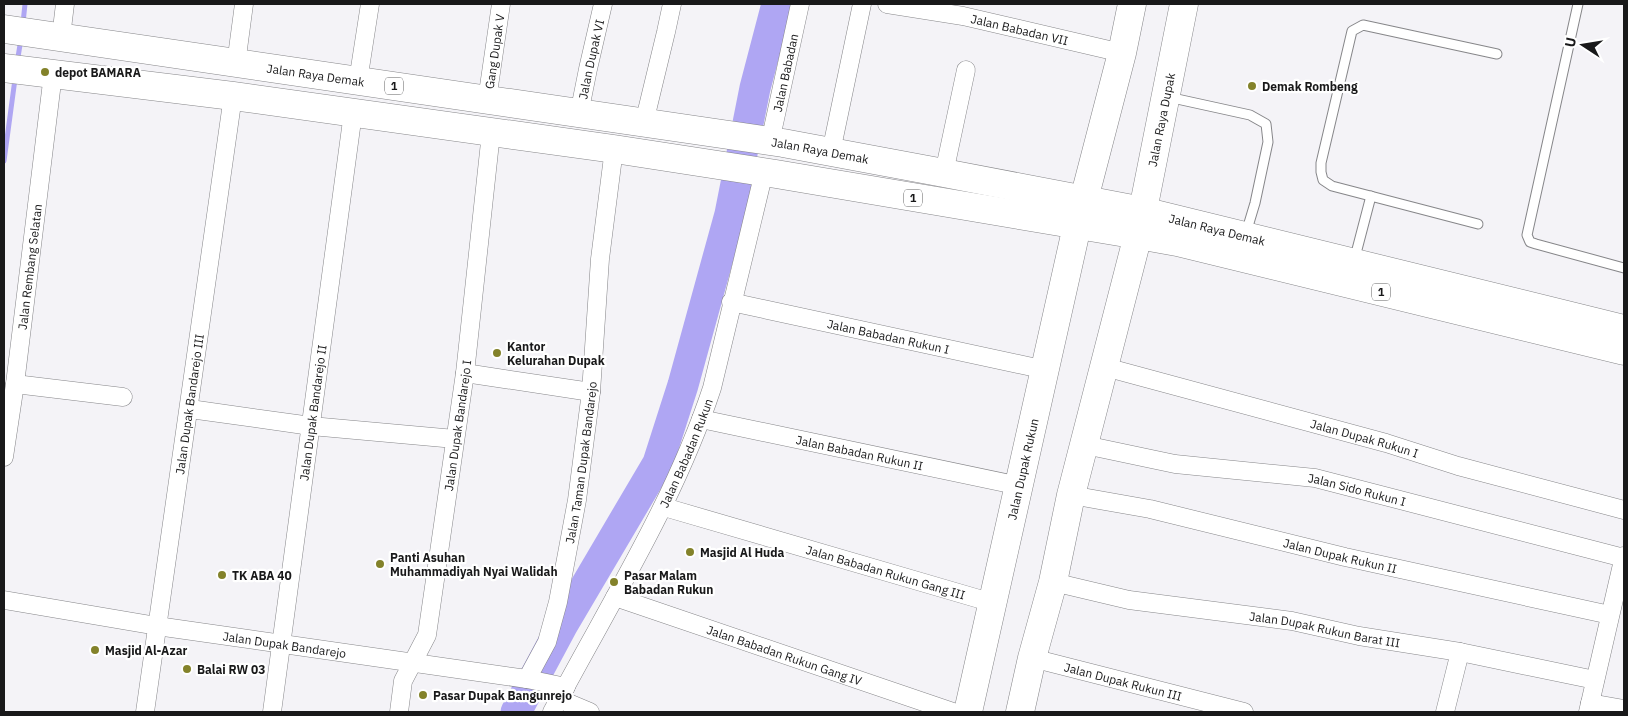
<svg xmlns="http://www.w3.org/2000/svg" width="1628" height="716" viewBox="0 0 1628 716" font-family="'IBM Plex Sans',sans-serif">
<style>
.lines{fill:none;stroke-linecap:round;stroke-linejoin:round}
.stream{stroke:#afa6f3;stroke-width:5}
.river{stroke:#afa6f3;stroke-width:31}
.service-casing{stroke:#868689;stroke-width:11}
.minor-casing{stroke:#868689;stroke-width:19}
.primary-casing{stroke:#868689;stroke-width:29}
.trunk-casing{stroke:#868689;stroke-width:29}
.service{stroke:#fff;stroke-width:9}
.minor{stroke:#fff;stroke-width:18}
.primary{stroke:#fff;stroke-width:28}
.trunk{stroke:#fff;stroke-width:28}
.poi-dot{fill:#83822a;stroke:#fff;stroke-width:2}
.labels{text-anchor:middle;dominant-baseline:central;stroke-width:4.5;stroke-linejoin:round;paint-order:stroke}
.shield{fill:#fff;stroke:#5e5e5f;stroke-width:1}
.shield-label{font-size:11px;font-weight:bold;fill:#19191a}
.street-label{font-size:12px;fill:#19191a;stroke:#fff}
.poi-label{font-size:12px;font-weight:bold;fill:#19191a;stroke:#fff;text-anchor:start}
</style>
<rect width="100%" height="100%" fill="#f4f3f7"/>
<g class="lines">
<g class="stream">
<polyline points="23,23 25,4"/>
<polyline points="17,63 21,39"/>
<polyline points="4,161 15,79"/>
</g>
<polyline class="river" points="516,712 562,626 658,463 683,385 730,214 755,88 777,4"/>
<g class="service-casing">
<g id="service">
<polyline points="1578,4 1527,235 1530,242 1536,244 1624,268"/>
<polyline points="1168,97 1250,115 1266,124 1268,142 1255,203 1246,233"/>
<polyline points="1478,224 1332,186 1323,180 1321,172 1321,163 1352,31 1363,25 1497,54"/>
<polyline points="1354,261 1371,196"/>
</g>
</g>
<g class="minor-casing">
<g id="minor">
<path id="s1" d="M887 4 963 16 1122 53"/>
<polyline points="61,37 65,4"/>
<polyline points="236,64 244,4"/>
<polyline points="358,81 370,4"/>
<path id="s2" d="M487 100 501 4"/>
<path id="s3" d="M579 114 588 69 603 4"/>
<polyline points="644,123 666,32 672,4"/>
<path id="s4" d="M770 142 800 4"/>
<polyline points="831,152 862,4"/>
<polyline points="944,173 966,70"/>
<path id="s5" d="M731 302 1046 370"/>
<path id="s6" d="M1105 367 1386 443 1458 466 1624 510"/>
<polyline points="465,373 591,392"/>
<polyline points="15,384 123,397"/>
<polyline points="190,409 311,426 455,439"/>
<path id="s7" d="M701 419 1020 486"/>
<path id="s8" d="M1085 445 1175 464 1315 478 1624 558"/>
<path id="s9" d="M4 457 15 384 53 74"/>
<path id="s10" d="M1071 495 1150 509 1345 557 1610 615"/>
<path id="s11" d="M664 507 993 603"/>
<path id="s12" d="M1053 582 1129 600 1292 621 1359 636 1460 652 1595 680"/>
<path id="s13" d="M615 597 953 712"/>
<path id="s14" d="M4 600 157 626 527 679 566 687"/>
<path id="s15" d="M1032 658 1244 712"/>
<path id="s16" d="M527 679 547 642 558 602 577 500 591 392 600 259 614 149"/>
<polyline points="559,699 590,712"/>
<polyline points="1590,703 1624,709"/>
<path id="s17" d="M145 712 233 96"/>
<path id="s18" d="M272 712 353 113"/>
<path id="s19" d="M399 712 403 681 427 635 465 373 491 133"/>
<path id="s20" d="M552 712C608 606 674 503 712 388L764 172"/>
<polyline points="1445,712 1460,652"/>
<polyline points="1588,712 1624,556"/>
</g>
</g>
<g class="primary-casing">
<g id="primary">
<path id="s21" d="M968 712 1077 226 1122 53 1132 4"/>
<path id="s22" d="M1020 712 1032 658 1053 582 1071 495 1138 235 1184 4"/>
</g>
</g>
<g class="trunk-casing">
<g id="trunk">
<path id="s23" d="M4 29 783 143 944 173 1143 211 1624 329"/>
<polyline points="4,68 233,96 614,149 776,174 1138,235 1177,242 1624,351"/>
</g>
</g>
<use href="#service" class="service"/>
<use href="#minor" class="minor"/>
<use href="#primary" class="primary"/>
<use href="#trunk" class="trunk"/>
</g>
<g class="poi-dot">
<circle cx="45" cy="72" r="5"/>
<circle cx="1252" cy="86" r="5"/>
<circle cx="497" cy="353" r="5"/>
<circle cx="690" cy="552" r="5"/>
<circle cx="380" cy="564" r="5"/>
<circle cx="222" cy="575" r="5"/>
<circle cx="614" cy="582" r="5"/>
<circle cx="95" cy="650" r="5"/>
<circle cx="187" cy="669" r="5"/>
<circle cx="423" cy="695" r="5"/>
</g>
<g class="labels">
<g class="shield">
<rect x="385" y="77.5" width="18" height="17" rx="4"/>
<rect x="904" y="189.5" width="18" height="17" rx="4"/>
<rect x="1372" y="283.5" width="18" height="17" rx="4"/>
</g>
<g class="shield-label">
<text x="394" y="86">1</text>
<text x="913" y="198">1</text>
<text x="1381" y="292">1</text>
</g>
<g class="street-label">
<text stroke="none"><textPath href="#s1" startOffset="135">Jalan Babadan VII</textPath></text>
<text stroke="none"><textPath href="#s2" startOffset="49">Gang Dupak V</textPath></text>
<text stroke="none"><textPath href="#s3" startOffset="56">Jalan Dupak VI</textPath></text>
<text stroke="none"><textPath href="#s4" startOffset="71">Jalan Babadan</textPath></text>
<text stroke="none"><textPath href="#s23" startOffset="315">Jalan Raya Demak</textPath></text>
<text stroke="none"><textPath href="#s22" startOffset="609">Jalan Raya Dupak</textPath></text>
<text stroke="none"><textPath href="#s23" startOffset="825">Jalan Raya Demak</textPath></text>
<text stroke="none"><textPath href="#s23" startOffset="1230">Jalan Raya Demak</textPath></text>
<text stroke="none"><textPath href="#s9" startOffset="192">Jalan Rembang Selatan</textPath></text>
<text stroke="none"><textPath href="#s5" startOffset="161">Jalan Babadan Rukun I</textPath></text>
<text stroke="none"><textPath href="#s17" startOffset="311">Jalan Dupak Bandarejo III</textPath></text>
<text stroke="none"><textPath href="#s18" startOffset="302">Jalan Dupak Bandarejo II</textPath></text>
<text stroke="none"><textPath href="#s19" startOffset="295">Jalan Dupak Bandarejo I</textPath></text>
<text stroke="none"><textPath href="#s6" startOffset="269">Jalan Dupak Rukun I</textPath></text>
<text stroke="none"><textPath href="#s20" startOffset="292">Jalan Babadan Rukun</textPath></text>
<text stroke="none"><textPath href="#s7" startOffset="162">Jalan Babadan Rukun II</textPath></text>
<text stroke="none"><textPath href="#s16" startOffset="225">Jalan Taman Dupak Bandarejo</textPath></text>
<text stroke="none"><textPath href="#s21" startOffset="249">Jalan Dupak Rukun</textPath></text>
<text stroke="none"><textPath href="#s8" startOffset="276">Jalan Sido Rukun I</textPath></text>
<text stroke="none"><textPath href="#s10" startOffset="276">Jalan Dupak Rukun II</textPath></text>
<text stroke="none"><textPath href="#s11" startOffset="231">Jalan Babadan Rukun Gang III</textPath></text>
<text stroke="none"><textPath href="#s12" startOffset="276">Jalan Dupak Rukun Barat III</textPath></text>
<text stroke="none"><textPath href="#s14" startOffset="284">Jalan Dupak Bandarejo</textPath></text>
<text stroke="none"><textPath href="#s13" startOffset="179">Jalan Babadan Rukun Gang IV</textPath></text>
<text stroke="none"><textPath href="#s15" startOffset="94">Jalan Dupak Rukun III</textPath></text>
</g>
<g class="poi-label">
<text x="55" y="72">depot BAMARA</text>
<text x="1262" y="86">Demak Rombeng</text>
<text x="507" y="346">Kantor<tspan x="507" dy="14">Kelurahan Dupak</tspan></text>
<text x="700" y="552">Masjid Al Huda</text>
<text x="390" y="557">Panti Asuhan<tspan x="390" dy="14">Muhammadiyah Nyai Walidah</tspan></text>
<text x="232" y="575">TK ABA 40</text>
<text x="624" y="575">Pasar Malam<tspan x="624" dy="14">Babadan Rukun</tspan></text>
<text x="105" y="650">Masjid Al-Azar</text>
<text x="197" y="669">Balai RW 03</text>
<text x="433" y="695">Pasar Dupak Bangunrejo</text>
</g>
</g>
<rect width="1628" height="716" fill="none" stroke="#19191a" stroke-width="10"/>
<g transform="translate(1583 45) rotate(282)" stroke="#ffffff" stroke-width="4" paint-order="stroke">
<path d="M0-4L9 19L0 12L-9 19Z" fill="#19191a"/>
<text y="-8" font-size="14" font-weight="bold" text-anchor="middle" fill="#19191a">U</text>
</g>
</svg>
